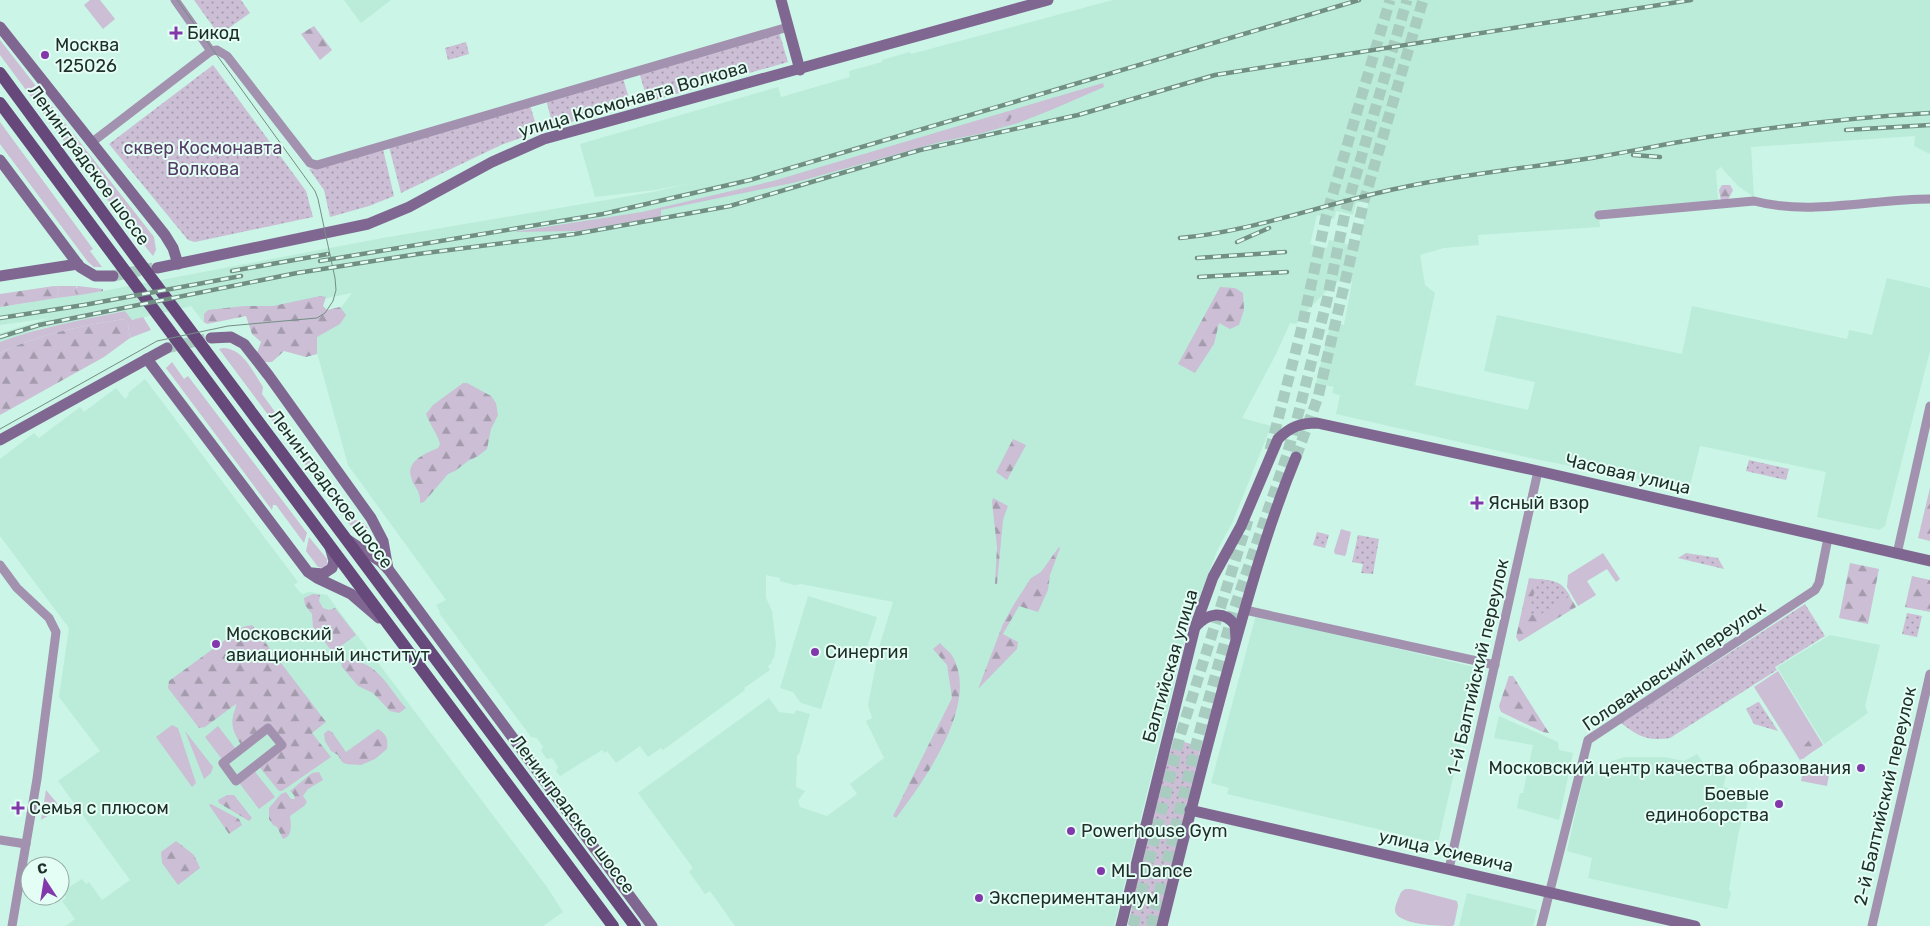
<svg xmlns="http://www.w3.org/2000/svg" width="1930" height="926" viewBox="0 0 1930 926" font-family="Rubik,sans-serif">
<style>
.built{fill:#baecd9;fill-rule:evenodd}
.green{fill:#cbbed5;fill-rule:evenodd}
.forest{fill:url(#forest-firs)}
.park{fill:url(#park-dots)}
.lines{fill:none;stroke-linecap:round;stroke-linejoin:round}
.secondary-tunnel{stroke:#a8cdc0;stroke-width:11;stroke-dasharray:11 5.5;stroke-linecap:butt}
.street{stroke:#a291af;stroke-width:9}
.secondary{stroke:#806791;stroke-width:11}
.primary{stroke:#67487b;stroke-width:12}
.tram{stroke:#728f84;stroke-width:1}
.rail-casing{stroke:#728f84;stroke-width:4.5}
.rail{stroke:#e5fef5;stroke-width:2.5;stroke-dasharray:8;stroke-linecap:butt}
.poi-dot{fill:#8238aa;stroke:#e5fef5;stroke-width:2}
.labels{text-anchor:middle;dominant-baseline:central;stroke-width:4;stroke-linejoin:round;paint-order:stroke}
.poi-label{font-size:18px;fill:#1e2e28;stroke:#e5fef5;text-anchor:start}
.street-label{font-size:18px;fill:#1e2e28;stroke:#e5fef5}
.park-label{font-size:18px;fill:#553c65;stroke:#e5fef5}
</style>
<defs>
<pattern id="forest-firs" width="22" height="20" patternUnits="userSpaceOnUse" patternTransform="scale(1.25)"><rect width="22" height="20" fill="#cbbed5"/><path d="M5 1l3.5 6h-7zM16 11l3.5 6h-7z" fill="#a49bad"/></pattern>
<pattern id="park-dots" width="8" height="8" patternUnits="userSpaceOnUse" patternTransform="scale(1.25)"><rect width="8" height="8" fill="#cbbed5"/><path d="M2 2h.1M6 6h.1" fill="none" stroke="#a49bad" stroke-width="1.8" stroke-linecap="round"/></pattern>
</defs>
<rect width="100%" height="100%" fill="#cbf5e6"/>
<g class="built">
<polygon points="344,0 391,0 361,23"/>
<path d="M1113 0H1930V154L1914 146 1915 136 1751 147 1754 197 1738 186 1721 167 1716 171 1718 201 1598 210 1600 227 1478 235 1479 245 1444 248 1420 255 1425 285 1435 293 1415 385 1528 410 1535 382 1484 371 1497 315 1682 354 1692 306 1847 339 1849 330 1872 335 1887 278 1930 288V351L1885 526 1879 530 1817 517 1826 472 1700 446 1689 489 1535 459 1336 414 1340 395 1332 393 1334 387 1316 383 1331 322 1344 325 1352 282 1342 278 1331 286 1307 311 1296 324 1290 323 1276 354 1242 418 1271 426 1233 521 1217 551 1188 627 1114 926H735L710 891 705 894 689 872 693 868 638 793 769 698 779 712 794 714 796 710 810 714 799 754 797 755 796 787 805 791 798 801 800 807 827 816 857 794 850 784 884 758 866 721 872 718 868 705 880 644 893 602 801 584 794 585 780 581V578L766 575V598L772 611 776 644 774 658 771 661 772 663 768 666 770 670 744 688 745 690 663 750 661 748 648 757 640 746 616 763 607 751 605 753 602 750 560 776 556 771 558 767 552 758 547 759 541 751 543 747 537 738 531 737 439 613 440 612 436 605 446 600 348 465 311 331 326 327 352 293 204 323 191 306 132 320 124 311 40 329 0 342V333L50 318 0 325V307L103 291 383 238 653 192 687 184 655 190 595 197 580 144 778 87 781 97 850 77 849 71 882 62V60L910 52 911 54ZM1369 200 1358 247 1329 240 1327 248 1310 244 1317 215 1334 219 1336 211 1353 215 1356 203Z"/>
<polygon points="145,379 298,582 294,585 299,591 302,594 310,592 327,595 547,887 563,912 543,926 66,926 75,919 62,901 66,898 63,893 71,886 82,879 86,884 89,882 102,900 130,880 58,781 100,751 59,697 69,628 0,536 0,459 34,433 39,438 80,407 84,412 116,388 125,399 129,395 128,393"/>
<polygon points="808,596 877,617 864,657 839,650 821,709 801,703 793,692 780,688"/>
<polygon points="1256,615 1478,668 1438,843 1227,794 1229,788 1211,783"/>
<polygon points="1830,635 1880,645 1865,706 1868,713 1824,744 1777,667"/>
<polygon points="1499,716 1558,742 1559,750 1573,753 1559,820 1517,808 1520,793 1523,793 1533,745 1494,738"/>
<polygon points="1697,754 1708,770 1723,773 1726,776 1723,787 1747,792 1749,796 1744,820 1742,819 1738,835 1729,889 1731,893 1727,909 1588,878 1592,858 1567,851 1584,774 1593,774 1612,761 1625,757 1664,757 1684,761"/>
<polygon points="1467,893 1537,910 1533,926 1459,926"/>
</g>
<g class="green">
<polygon points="90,0 100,0 115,19 103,29 84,5"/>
<polygon points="0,40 154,237 156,250 153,256 140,240 138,241 0,55"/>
<path d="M1103 83 1104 87 1051 110 1018 123 979 134 940 142 797 182 661 210V217L577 231 513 232 642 212 773 181ZM1001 115 1003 116 1005 125 997 127 995 125 993 119Z"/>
<polygon points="0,122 93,249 90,251 102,267 94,267 88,262 0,144"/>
<polygon points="54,286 78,286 76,287 76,294 80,295 57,298 59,289"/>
<path d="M125 311 132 320 143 317 151 330 130 338 128 324 124 319C81 326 39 334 0 353V342C40 327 83 320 125 311Z"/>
<path d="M223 348C244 349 252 371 263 387L262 394 354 520C361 520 364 523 368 528L364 536H359L354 530 219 349Z"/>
<polygon points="172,362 184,379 188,376 307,533 304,543 276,505 273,505 272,510 166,368"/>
<polygon points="1341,529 1351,532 1346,554 1345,556 1335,554 1334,551"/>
<polygon points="309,537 327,559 327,564 323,568 318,567 306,551"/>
<polygon points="1603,553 1620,579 1616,582 1607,569 1587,581 1596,595 1578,606 1567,587 1568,575"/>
<polygon points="1778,671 1823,745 1800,760 1754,687"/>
<polygon points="172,725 178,728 196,783 192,787 156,737"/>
<polygon points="218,726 238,752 224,762 205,737"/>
<polygon points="185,731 213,767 211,773 204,779"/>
<polygon points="1805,764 1830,769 1827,786 1801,781"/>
<polygon points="252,768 275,797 259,809 237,780"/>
<path d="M46 790 57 803C57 813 48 815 41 820Z"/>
<path d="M1405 889H1411L1457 901 1458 906 1454 925 1452 926C1441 926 1395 925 1395 910 1395 905 1399 897 1401 892Z"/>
</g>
<g class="forest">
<polygon points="314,26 332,50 320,60 301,34"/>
<polygon points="1008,112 1012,116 1008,124 997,127 989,123 993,119"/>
<polygon points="1722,185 1730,185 1733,190 1728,200 1721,201 1719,190"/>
<polygon points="54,286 59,289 57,298 0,307 0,294"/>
<polygon points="78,286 103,289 103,291 80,295 76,294 75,290"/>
<polygon points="1220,287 1235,288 1243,293 1244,310 1239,325 1230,329 1219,323 1214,344 1195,373 1178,364"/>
<polygon points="320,296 326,297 323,306 327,310 340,307 346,315 340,324 317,337 317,354 306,357 284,351 272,362 264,362 257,353 261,342 252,334 246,316 207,324 204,322 204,314 208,310 244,306 273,306"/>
<path d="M124 319 128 324 130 338 104 357 0 415V353C39 334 81 326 124 319Z"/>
<path d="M463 383H467L491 396 496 403 498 415 491 429 487 449 478 456 468 461 455 471 448 474 424 502 420 503C421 489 414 489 411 477 406 460 427 453 438 448L440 444C437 433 430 425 426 414L433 405Z"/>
<polygon points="1013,439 1026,445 1007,480 996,472"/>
<polygon points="1930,488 1930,541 1918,538"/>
<polygon points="993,498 1008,506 1003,520 997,584 995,584 997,547 992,502"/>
<polygon points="1059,547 1060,548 1050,575 1048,590 1038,612 1019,606 1003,634 1018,642 1017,649 978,689 1003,624 1013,606 1031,578 1041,572"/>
<polygon points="1850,563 1879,569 1868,624 1839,618"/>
<polygon points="1912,576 1930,580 1930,612 1905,607"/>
<path d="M1529 578C1562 582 1560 579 1576 607L1519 642 1516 637Z"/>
<polygon points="313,594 320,595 319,601 323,608 329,610 335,608 356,635 337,649 331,650 313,627 312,614 305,605 304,598"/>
<path d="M252 625 326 722 312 733 331 757 282 791H279L257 764 282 745 269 728 243 748C237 738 230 728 233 716 234 711 236 709 236 704L205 727 199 728 168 688 169 681 243 627Z"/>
<path d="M940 643C943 647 948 650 951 654 982 701 924 781 896 818L893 816 952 698 947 665 933 649Z"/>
<path d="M347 660C378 661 387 687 406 708L399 713 390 711 373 693 358 686 342 667 341 662Z"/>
<polygon points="1509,676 1513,676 1549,733 1543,732 1501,712 1499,706"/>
<path d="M378 729C387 735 388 738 387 749L375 759 361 765 346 764 342 762 338 755 331 751 325 741 324 734 328 730 332 732 346 752Z"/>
<polygon points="1810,739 1817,743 1818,747 1803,759 1799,758 1796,753 1797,750 1804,746"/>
<path d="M319 772 323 780 308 789 303 796 307 802 304 806 290 816C291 825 293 836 283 839L277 827 273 825 269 819V808L281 794 286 792 291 799H295L294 795 290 791 312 773Z"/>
<polygon points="227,795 234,795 252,818 249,821 219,803 218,800"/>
<polygon points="211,804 239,819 242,825 229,834 209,805"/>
<polygon points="176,841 194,855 200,868 178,885 162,863 161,852"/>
</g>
<g class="park">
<polygon points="194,0 241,0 250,13 219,35"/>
<polygon points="779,32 788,62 648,102 639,72"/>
<polygon points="466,42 469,54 448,60 445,48"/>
<polygon points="213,65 306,191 313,217 195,242 188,240 109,144"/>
<polygon points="623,78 631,105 553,127 546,99"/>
<polygon points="530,105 538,132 501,145 401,193 389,147"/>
<polygon points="383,149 394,196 369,206 330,217 324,190 309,169"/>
<polygon points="1749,460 1789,469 1786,480 1746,471"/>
<polygon points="1317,532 1329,535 1325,548 1313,545"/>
<polygon points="1358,535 1379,539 1373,574 1361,573 1363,564 1352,562"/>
<polygon points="1686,553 1718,558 1724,569 1678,558"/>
<path d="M1540 579C1556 582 1561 581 1570 596L1538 616 1529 614 1533 596Z"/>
<path d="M1805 604 1825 636 1775 667 1777 670 1670 738C1646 741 1640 737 1621 723Z"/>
<polygon points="1907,613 1922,616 1917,637 1902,634"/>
<polygon points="1758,702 1759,702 1778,731 1754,724 1746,709"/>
<path d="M1174 739 1201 747 1157 926H1129C1138 862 1155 801 1174 739Z"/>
</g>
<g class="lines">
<g class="secondary-tunnel">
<polyline points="113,276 153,268"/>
<polyline points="167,348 205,339"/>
<polyline points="1270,450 1301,331 1326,217 1390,0"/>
<polyline points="1296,457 1318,397 1364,201 1423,0"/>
<polyline points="1133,926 1180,736 1248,520"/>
<polyline points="1151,926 1197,741 1234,609 1287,455 1299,411 1327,300 1345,213 1407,0"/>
</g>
<g class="street">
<polyline points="175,0 211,51"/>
<polyline points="211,51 217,50 227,56 310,163 317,165 788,27"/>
<polyline points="91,143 211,51"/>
<path d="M1599 215 1754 201C1811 216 1872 199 1930 199"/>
<polyline points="1897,554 1930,406"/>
<polyline points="0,565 17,588 49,618 56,632 37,779 12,926"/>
<polyline points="1245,610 1495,665"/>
<polygon points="268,728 282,745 236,781 223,763"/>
<polyline points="0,840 26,844"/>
<polyline points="1449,869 1538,471"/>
<polyline points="1541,926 1588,740 1815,590 1819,583 1828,538"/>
<polyline points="1872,926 1930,674"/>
</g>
<g class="secondary">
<polyline points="781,0 800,70"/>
<polyline points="0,27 165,235 173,248 178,264"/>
<polyline points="0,160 80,267 95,276 113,276"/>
<polyline points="157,268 368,224 409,207 492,162 544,139 1048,0"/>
<polyline points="0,276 78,264"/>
<polyline points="211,338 231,337 244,344 269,376 371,518 383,541 388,569"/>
<polyline points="147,359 308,572 317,578 351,594 379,618"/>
<polyline points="0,440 167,348"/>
<polyline points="348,540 381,562 388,569 652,926"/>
<polyline points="312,573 323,574 332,568 334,561 330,547"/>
<path d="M1196 626C1208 613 1224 610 1235 625L1236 638"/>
<polyline points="1190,810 1695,926"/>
<path d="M1121 926 1195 627 1213 577 1241 526 1278 439C1290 427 1300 423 1317 423L1538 471 1930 561"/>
<path d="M1162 926C1182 844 1203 762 1225 680 1246 604 1266 530 1296 457"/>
</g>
<g class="primary">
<polyline points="0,73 137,259 635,926"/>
<polyline points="0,103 613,926"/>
</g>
<polyline class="tram" points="0,429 157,341 228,326 317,318 325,313 333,301 336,290 335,278 318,199 315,191 177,0"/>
<g class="rail-casing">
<g id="rail">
<polyline points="1846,130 1930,125"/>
<polyline points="1633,155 1660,157"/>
<path d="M1180 238C1255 231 1326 203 1400 188 1463 174 1528 168 1592 158 1635 151 1678 141 1721 135 1790 125 1860 117 1930 113"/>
<polyline points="1237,242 1269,228"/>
<polyline points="1197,258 1285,252"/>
<polyline points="320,261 603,214 750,180 1359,0"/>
<polyline points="232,271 328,254"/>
<polyline points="1199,277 1287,272"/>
<polyline points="0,318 84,305 241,276"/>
<polyline points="0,337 39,325 297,273 418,254 575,234 730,206 920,150 1078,115 1215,75 1691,0"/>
</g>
</g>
<use href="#rail" class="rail"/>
</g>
<g class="poi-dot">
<path d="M173.5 25.5h5v5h5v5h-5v5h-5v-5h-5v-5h5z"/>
<circle cx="45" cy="55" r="5"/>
<path d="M1474.5 495.5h5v5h5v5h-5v5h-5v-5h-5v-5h5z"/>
<circle cx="216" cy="644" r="5"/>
<circle cx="815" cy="652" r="5"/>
<circle cx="1861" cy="768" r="5"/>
<circle cx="1779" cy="804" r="5"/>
<path d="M15.5 800.5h5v5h5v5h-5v5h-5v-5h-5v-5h5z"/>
<circle cx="1071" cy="831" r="5"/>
<circle cx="1101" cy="871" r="5"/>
<circle cx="979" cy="898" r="5"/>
</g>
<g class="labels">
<g class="poi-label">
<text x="187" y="33">Бикод</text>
<text x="55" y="45">Москва<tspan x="55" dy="21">125026</tspan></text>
<text x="1488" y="503">Ясный взор</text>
<text x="226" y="634">Московский<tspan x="226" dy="21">авиационный институт</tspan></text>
<text x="825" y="652">Синергия</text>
<text x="1851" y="768" text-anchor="end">Московский центр качества образования</text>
<text x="1769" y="794" text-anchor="end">Боевые<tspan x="1769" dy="21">единоборства</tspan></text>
<text x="29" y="808">Семья с плюсом</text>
<text x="1081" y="831">Powerhouse Gym</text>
<text x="1111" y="871">ML Dance</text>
<text x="989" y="898">Экспериментаниум</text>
</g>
<g class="street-label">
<text transform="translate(633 99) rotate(-16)">улица Космонавта Волкова</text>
<text transform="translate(89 165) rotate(54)">Ленинградское шоссе</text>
<text transform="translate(1628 474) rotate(13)">Часовая улица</text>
<text transform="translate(331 489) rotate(53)">Ленинградское шоссе</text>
<text transform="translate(1170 666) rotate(-74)">Балтийская улица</text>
<text transform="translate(1674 666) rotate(-34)">Головановский переулок</text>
<text transform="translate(1478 667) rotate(-77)">1-й Балтийский переулок</text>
<text transform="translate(1885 796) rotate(-77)">2-й Балтийский переулок</text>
<text transform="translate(573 814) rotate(53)">Ленинградское шоссе</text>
<text transform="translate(1446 851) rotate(13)">улица Усиевича</text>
</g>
<g class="park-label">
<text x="203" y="148">сквер Космонавта<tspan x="203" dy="21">Волкова</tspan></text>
</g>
</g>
<g transform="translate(45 881) rotate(348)"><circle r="24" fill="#e5fef5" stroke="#95aba3"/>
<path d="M0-4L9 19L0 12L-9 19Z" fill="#8238aa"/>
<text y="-8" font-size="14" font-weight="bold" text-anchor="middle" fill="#1e2e28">С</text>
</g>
</svg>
